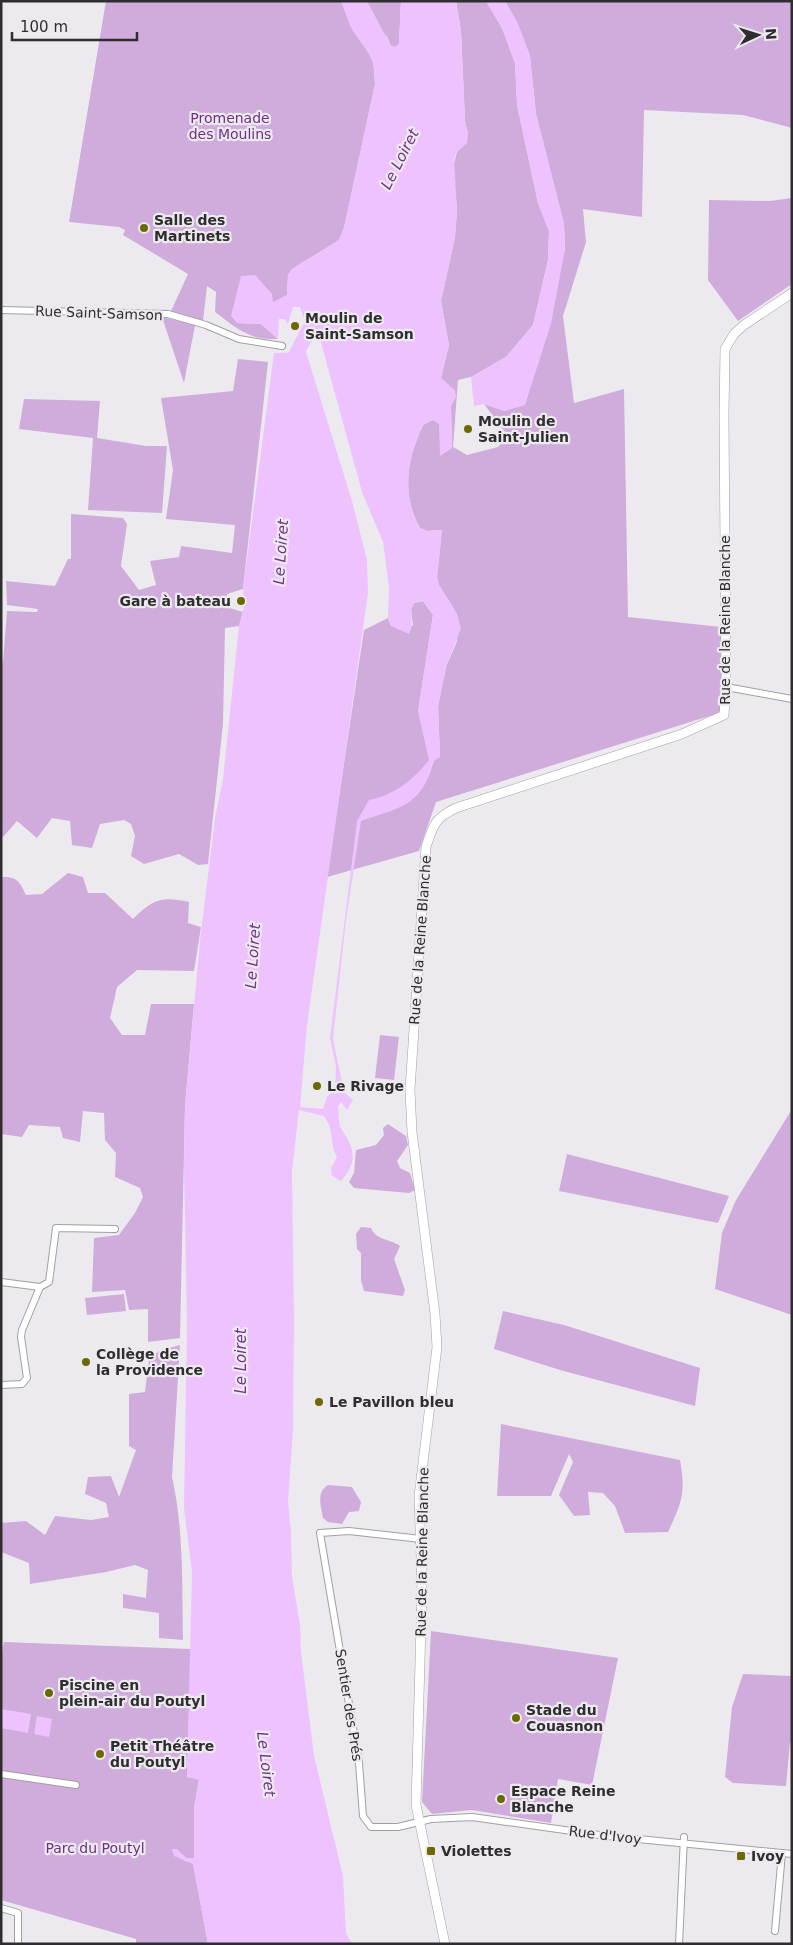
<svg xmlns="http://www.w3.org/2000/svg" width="793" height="1945" viewBox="0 0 793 1945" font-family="'DejaVu Sans',sans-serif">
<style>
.green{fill:#cfacdc}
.water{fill:#eec2fe}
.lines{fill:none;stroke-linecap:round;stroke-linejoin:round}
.river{stroke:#eec2fe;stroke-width:15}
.street-casing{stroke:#a29fa3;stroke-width:8}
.secondary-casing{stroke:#a29fa3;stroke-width:10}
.street{stroke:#fff;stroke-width:6}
.secondary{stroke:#fff;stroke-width:9}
.poi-dot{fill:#6d6902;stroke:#edeaef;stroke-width:2}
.labels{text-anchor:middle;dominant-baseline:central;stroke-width:4.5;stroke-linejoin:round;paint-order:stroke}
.park-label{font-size:14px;fill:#702f86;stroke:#edeaef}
.poi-label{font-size:14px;font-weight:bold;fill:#2f2d2f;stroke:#edeaef;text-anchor:start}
.street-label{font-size:14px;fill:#2f2d2f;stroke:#edeaef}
.water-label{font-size:15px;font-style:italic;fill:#723188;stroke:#edeaef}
</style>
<rect width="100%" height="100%" fill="#edeaef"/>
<g class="green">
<path d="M106 1H401L399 44 395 47 391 46 386 35 374 67 375 84 344 228 339 240 292 269 288 275 287 295 237 323 261 324 278 339C248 340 238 329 215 312L216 292 207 286 203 321 171 311 188 274 123 235 125 230 119 227 69 222Z"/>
<path d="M456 1H486L502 28 515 63 517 105 538 203 549 231 548 260 533 325 506 357 471 377 458 380 453 447 467 455 498 447 508 436 484 404 505 411 558 278 565 249 564 224 536 114 530 56 517 22 505 1H792V128L743 115 644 110 642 217 583 209 586 242 563 316 574 403 624 389 628 617 721 627 722 712 436 802 419 851 327 877 364 630 388 618 391 626H413L411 609 414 603 423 601 433 615 418 712 440 757 438 706 446 667 457 641V614L439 585 437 577 442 530 427 531 420 528C401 494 407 460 423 425L433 420 440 424V455L452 447 451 406 455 391 441 378 449 345 441 301 455 237 457 210 453 167 457 152 468 134 465 121 461 31Z"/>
<polygon points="792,198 792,284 738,321 708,280 709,200 770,201"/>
<polygon points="162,317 195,325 184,383"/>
<polygon points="238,359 268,362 243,589 227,594 226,607 243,612 239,626 225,628 223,724 208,864 198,865 179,854 144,864 131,856 135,836 131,824 124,820 100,824 92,848 72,845 70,821 52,818 37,838 17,821 3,837 1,836 1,661 3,662 7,611 37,612 38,609 7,605 6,581 55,586 68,559 71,559 71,514 123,518 127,524 121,566 139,590 156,585 150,561 179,557 181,546 232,553 235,525 166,519 173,470 161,398 233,391"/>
<polygon points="24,399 100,401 97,438 146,446 167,446 162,513 88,510 93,438 19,429"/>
<path d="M68 873 83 877 88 893H105L133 919C153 899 162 896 189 902L188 923 201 927 194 971 137 970 117 987 110 1018 122 1035H145L151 1004H194L185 1106 180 1338 148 1342V1309L129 1310 125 1290 92 1292 94 1238 119 1235 135 1213 143 1197 140 1188 115 1177 116 1153 105 1140 104 1113 83 1111 80 1142 63 1138 60 1127 29 1125 22 1137 1 1134V877C17 876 20 882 26 895L42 894Z"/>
<polygon points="380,1035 399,1037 394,1080 375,1078"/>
<polygon points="792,1109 792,1315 715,1289 722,1233 736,1200"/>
<polygon points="388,1124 406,1136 408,1145 397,1161 400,1168 410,1173 415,1190 409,1193 354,1188 349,1182 354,1173 356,1150 376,1145 384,1135 383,1128"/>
<polygon points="567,1154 729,1196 718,1223 559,1191"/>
<path d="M361 1227 371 1228C377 1241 389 1238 400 1246L394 1259 405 1290 403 1296 364 1291 361 1280V1253L357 1249 356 1234Z"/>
<polygon points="124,1294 126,1311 87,1315 85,1298"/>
<polygon points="503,1311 564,1325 700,1368 695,1406 560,1370 494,1349"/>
<path d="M180 1345 172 1477C184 1530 182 1586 183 1640L159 1638V1613L123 1608V1594L146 1598 148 1570 135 1565 106 1572 30 1584 29 1563 1 1552V1523L26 1521 45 1535 55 1516 91 1520 109 1517 106 1503 85 1494 88 1477 111 1476 119 1497 136 1450 129 1446V1394L145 1392 149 1359 159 1351Z"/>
<path d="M501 1424 680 1460C686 1493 682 1502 668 1532L625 1533 615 1506 603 1493 588 1492 590 1515 574 1516 559 1495 573 1462 569 1454 551 1496H497Z"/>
<path d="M328 1485 352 1487 361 1502 359 1511 349 1512 342 1524 328 1522 323 1518C321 1506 316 1492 328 1485Z"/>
<polygon points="431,1631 618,1658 592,1785 558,1779 551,1823 472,1810 432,1814 422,1802"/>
<polygon points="4,1642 191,1649 187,1777 199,1779 194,1808 194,1858 186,1858 177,1850 185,1861 193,1863 208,1944 136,1944 136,1939 1,1900 1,1658"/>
<polygon points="743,1674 792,1676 792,1741 790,1742 786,1786 733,1783 725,1777 732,1707"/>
</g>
<g class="water">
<path d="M341 1H367L391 46 395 47 399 44 401 1H456L461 31 465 121 468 134 467 143 457 152 454 159 457 210 455 237 441 301 449 345 441 378 455 391 456 397 451 406 452 448 440 456 439 424 433 420 423 425C407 459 401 495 420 528L427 531 442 530 437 577 439 585 457 614 461 628 446 667 438 706 440 757 434 761C421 807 401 807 361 821L346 920 333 1039 344 1092 353 1100 347 1110 341 1102 338 1106C339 1112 338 1126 342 1130 355 1149 358 1162 341 1181L332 1176 331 1168 337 1157C329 1143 335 1131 324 1116L299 1110 292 1171 294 1320 293 1430 288 1502 291 1531 292 1577 300 1624 301 1652 314 1756 343 1876 346 1933 352 1944H208L193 1864 174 1856 172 1849H177L186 1858H194V1808L199 1780 187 1777 192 1572 184 1508 187 1328 184 1166 185 1106 200 940 215 818 223 779 239 626 244 607 243 589 274 353 306 352 352 501 367 560 368 593 307 1025 300 1107 323 1109 327 1097 335 1089 336 1067 330 1038 357 821 369 800C395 795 413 780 429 760L418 712 433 615 423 601 414 603C408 613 415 623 409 634L391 626 388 618 389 587 383 542 362 492 315 321 305 322 300 307H293L288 324 284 319H279L278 339 261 324 237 323 231 316 241 276 255 275 272 294 273 302 287 295 288 275 292 269 339 240 344 228 375 84C374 53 368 54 353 31 348 22 345 11 341 1Z"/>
<polygon points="486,1 505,1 518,24 530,56 536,114 564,224 565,249 551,324 525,405 505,411 484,404 474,406 471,377 506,357 533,325 548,260 549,231 538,203 517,105 515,63 502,28"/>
<polygon points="1,1709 31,1714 28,1733 1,1728"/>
<polygon points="37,1716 52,1719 49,1737 34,1734"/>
</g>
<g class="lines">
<polyline class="river" points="294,372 295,356 324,302"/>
<g class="street-casing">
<g id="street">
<polyline points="1,310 168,314 206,325 239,339 282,346"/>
<polyline points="726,687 792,699"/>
<polyline points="1,1282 40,1287"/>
<polyline points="1,1385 22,1384 27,1378 21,1337 22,1330 40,1287 49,1282 56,1228 115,1229"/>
<polyline points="421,1539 349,1531 320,1533 359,1763 363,1816 371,1827 398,1827 431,1819 472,1817 607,1836 792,1854"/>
<polyline points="1,1774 76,1785"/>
<polyline points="1,1908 18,1913 18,1944"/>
<polyline points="775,1931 782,1853"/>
<polyline points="679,1944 684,1837"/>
</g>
</g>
<g class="secondary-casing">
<path id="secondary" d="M445 1944 416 1805 422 1589 419 1496 437 1347 435 1314 412 1132 410 1090 426 847C433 825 435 818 456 808L682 734 724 715 726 687 724 415 725 349 734 334 744 325 792 293"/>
</g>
<use href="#street" class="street"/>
<use href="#secondary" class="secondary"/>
</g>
<g class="poi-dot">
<circle cx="144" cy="228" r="5"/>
<circle cx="295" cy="326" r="5"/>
<circle cx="468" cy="429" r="5"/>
<circle cx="241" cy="601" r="5"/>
<circle cx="317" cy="1086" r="5"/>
<circle cx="86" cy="1362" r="5"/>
<circle cx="319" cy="1402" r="5"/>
<circle cx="49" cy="1693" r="5"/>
<circle cx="516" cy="1718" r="5"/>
<circle cx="100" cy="1754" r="5"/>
<circle cx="501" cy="1799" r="5"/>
<rect x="426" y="1846" width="10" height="10" rx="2.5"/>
<rect x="736" y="1851" width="10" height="10" rx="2.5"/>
</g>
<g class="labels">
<g class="park-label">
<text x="230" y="118">Promenade<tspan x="230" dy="16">des Moulins</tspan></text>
<text x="95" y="1848">Parc du Poutyl</text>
</g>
<g class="poi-label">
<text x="154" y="220">Salle des<tspan x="154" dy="16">Martinets</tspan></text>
<text x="305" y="318">Moulin de<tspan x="305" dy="16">Saint-Samson</tspan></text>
<text x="478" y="421">Moulin de<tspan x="478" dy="16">Saint-Julien</tspan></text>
<text x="231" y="601" text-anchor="end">Gare à bateau</text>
<text x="327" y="1086">Le Rivage</text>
<text x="96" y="1354">Collège de<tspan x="96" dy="16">la Providence</tspan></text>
<text x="329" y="1402">Le Pavillon bleu</text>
<text x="59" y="1685">Piscine en<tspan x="59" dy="16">plein-air du Poutyl</tspan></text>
<text x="526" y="1710">Stade du<tspan x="526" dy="16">Couasnon</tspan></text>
<text x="110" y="1746">Petit Théâtre<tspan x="110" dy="16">du Poutyl</tspan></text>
<text x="511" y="1791">Espace Reine<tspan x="511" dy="16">Blanche</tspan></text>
<text x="441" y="1851">Violettes</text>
<text x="751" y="1856">Ivoy</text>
</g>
<g class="street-label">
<text transform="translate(99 313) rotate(2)">Rue Saint-Samson</text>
<text transform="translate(725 620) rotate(-90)">Rue de la Reine Blanche</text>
<text transform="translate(420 940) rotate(-86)">Rue de la Reine Blanche</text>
<text transform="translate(422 1552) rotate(-89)">Rue de la Reine Blanche</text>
<text transform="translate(349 1705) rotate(81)">Sentier des Prés</text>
<text transform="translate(605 1835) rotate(7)">Rue d'Ivoy</text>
</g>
<g class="water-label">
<text transform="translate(400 159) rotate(-63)">Le Loiret</text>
<text transform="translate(281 552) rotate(-86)">Le Loiret</text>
<text transform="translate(253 956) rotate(-86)">Le Loiret</text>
<text transform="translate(241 1361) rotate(-90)">Le Loiret</text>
<text transform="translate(266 1764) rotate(83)">Le Loiret</text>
</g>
</g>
<rect width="793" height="1945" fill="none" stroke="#2f2d2f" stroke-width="5"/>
<g transform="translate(758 35) rotate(86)" stroke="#edeaef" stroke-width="4" paint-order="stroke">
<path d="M0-4L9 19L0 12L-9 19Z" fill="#2f2d2f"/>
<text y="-8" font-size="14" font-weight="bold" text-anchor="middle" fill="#2f2d2f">N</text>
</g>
<path d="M12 32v8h125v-8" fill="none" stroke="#2f2d2f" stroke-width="2.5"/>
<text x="20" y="32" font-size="15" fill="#2f2d2f" stroke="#edeaef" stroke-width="4" paint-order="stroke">100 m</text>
</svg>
